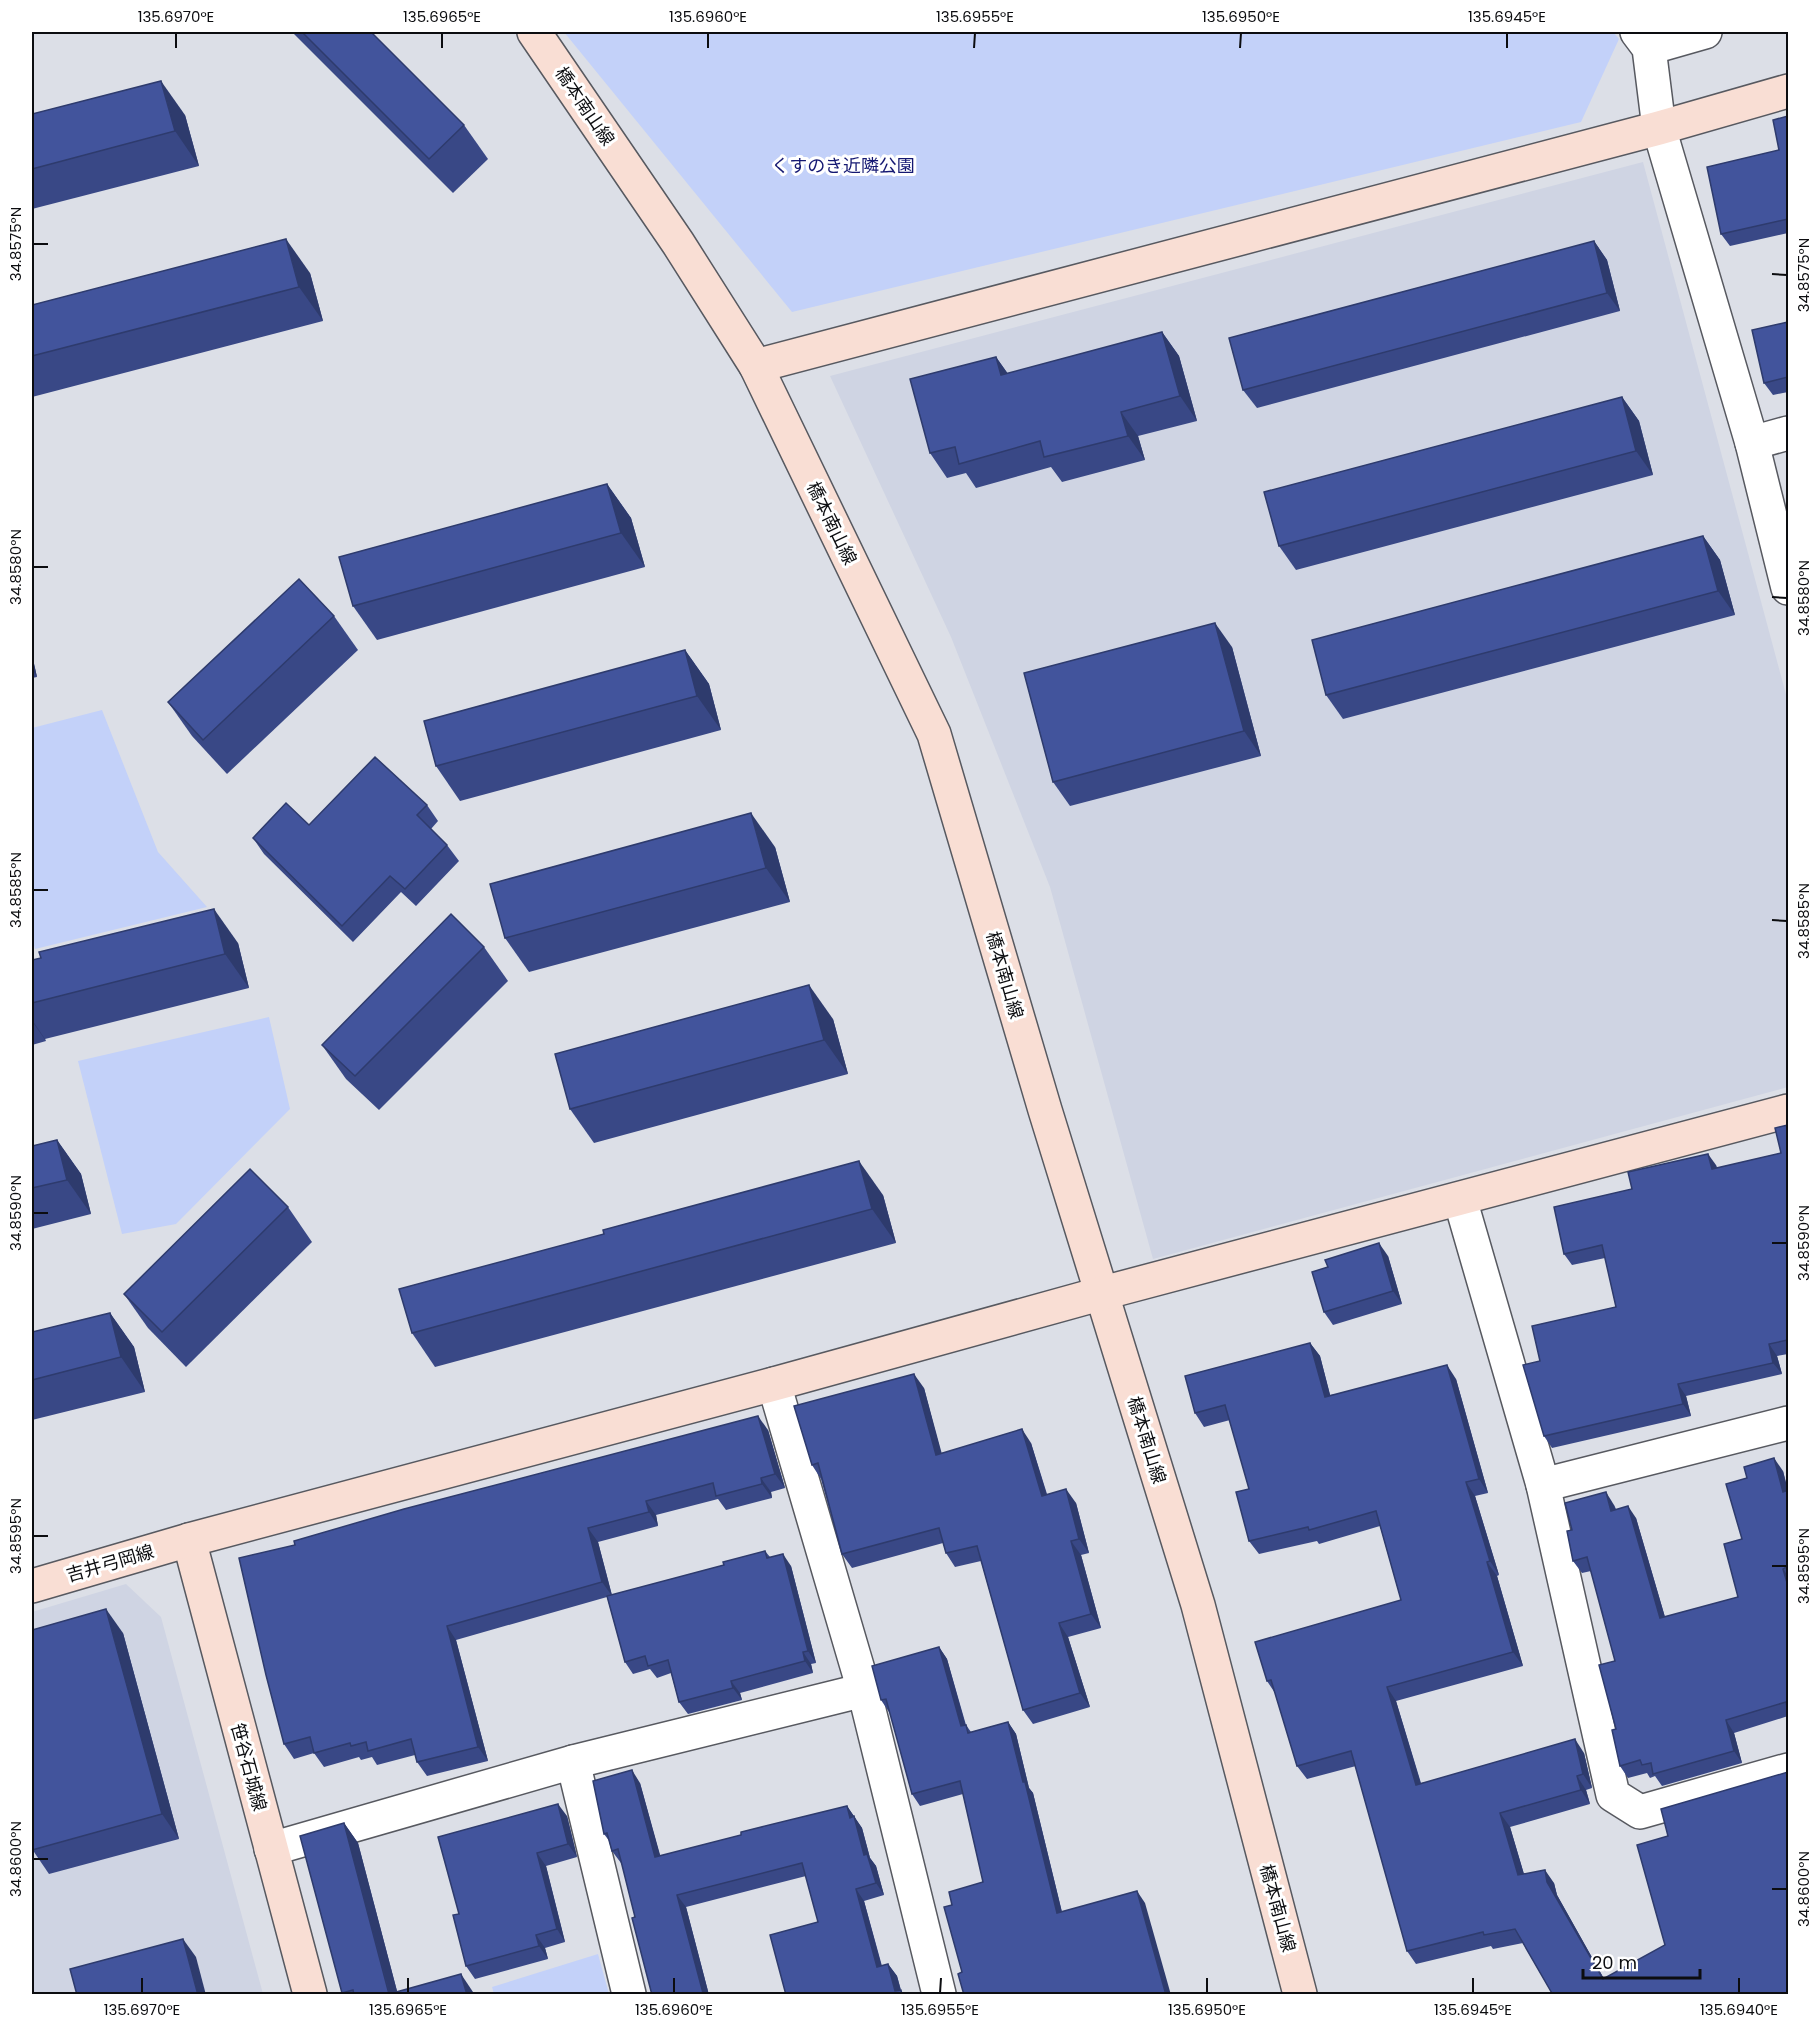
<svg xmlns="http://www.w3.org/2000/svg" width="1820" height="2026" viewBox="0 0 1820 2026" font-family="Poppins,'Noto Sans JP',sans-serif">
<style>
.built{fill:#cfd4e3}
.green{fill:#c3d1f9}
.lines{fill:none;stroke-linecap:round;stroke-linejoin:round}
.street-casing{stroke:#575960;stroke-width:36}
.secondary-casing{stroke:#575960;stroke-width:36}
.street{stroke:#fff;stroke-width:33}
.secondary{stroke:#f9ded4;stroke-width:33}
.wall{fill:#394886}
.shaded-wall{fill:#2e3b6d}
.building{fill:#42549c;stroke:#2e3b6d;stroke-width:1.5}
.ticks{fill:none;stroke:#0c0d10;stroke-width:2}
.labels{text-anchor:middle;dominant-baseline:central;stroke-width:6;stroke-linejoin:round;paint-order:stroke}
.street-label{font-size:18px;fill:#0c0d10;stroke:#fff}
.park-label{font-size:18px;fill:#141872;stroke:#fff}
.neatline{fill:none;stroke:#0c0d10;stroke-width:2}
.ticks-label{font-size:15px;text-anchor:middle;fill:#0c0d10}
</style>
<rect width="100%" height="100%" fill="#dcdfe7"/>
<g class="built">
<polygon points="1643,162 1788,702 1788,1087 1153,1259 1050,887 951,637 830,376"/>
<polygon points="126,1584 161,1617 263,1994 32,1994 32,1612"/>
</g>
<g class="green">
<polygon points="564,32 1613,32 1619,39 1581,122 792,312"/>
<polygon points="102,710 158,852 207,907 35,949 32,939 32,728"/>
<polygon points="269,1017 290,1109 176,1224 122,1234 78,1061"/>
<polygon points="598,1954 609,1994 494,1994 492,1987"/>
</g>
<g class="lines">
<g class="street-casing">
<g id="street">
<polyline points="1637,32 1649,48 1659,128 1752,443 1788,588"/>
<polyline points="1649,48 1705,32"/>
<polyline points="1752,443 1788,433"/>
<polyline points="1460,1199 1543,1485 1613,1795 1640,1812 1788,1770"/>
<polyline points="774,1384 864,1690 939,1994"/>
<polyline points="1543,1485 1788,1423"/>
<polyline points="573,1762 629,1994"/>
<polyline points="271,1849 573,1762 864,1690"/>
</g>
</g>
<g class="secondary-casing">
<g id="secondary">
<polyline points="534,32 678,243 756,366 934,734 1045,1110 1198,1605 1300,1994"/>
<polyline points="756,366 1659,128 1788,91"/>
<polyline points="189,1540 310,1994"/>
<polyline points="32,1586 189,1540 774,1384 1103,1293 1788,1111"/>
</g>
</g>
<use href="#street" class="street"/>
<use href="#secondary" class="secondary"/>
</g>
<g class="wall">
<polygon points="292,32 371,32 464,125 488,159 453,193"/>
<polygon points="32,114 185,115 199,166 32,209"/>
<polygon points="1788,116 1788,233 1730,246 1721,234 1779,150"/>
<polygon points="1594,241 1607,260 1620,311 1257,408 1243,390"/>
<polygon points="310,273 323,321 32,397 32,305"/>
<polygon points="1788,322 1788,392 1773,395 1764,383"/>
<polygon points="1162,332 1179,356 1197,421 1138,436 1145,460 1062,482 1051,467 976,488 966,473 947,478 930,453 996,357 1008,374"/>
<polygon points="1622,397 1639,421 1653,475 1296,570 1279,546"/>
<polygon points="607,484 631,518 645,567 377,640 353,606"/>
<polygon points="1703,536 1720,560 1735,615 1343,719 1326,695"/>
<polygon points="334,616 358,650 227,774 192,736 168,702"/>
<polygon points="1232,647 1261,756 1070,806 1053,782"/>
<polygon points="685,650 709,684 721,730 460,801 436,766"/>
<polygon points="32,655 37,677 32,678"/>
<polygon points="427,805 438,821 431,829 447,845 459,861 416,906 401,892 353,942 264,854 253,838 309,825"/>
<polygon points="775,847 790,902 529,972 505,938"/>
<polygon points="238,943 249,988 45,1039 46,1041 32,1045 32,960"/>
<polygon points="484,947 508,981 379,1110 346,1079 322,1045"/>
<polygon points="833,1019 848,1074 594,1143 570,1109"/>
<polygon points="1788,1125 1788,1354 1777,1356 1782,1374 1686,1396 1691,1416 1552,1448 1544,1436 1540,1361 1616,1307 1605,1258 1572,1265 1564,1254 1632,1189 1716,1165 1717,1168 1781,1153"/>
<polygon points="57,1140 81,1174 91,1214 32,1229 32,1146"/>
<polygon points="883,1195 896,1243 435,1367 412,1333 604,1234"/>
<polygon points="288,1207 312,1242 186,1367 148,1328 124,1294"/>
<polygon points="1388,1256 1402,1304 1333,1325 1324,1312"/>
<polygon points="110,1313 134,1347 145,1392 32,1420 32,1332"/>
<polygon points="1310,1343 1320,1356 1330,1395 1456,1379 1488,1493 1475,1496 1499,1575 1497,1576 1523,1666 1396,1701 1421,1783 1584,1753 1592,1788 1586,1790 1590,1804 1510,1827 1524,1874 1554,1883 1557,1895 1604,1979 1788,1995 1553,1995 1523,1943 1493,1949 1491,1946 1416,1964 1407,1951 1356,1766 1307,1779 1297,1766 1275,1693 1267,1681 1401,1600 1380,1526 1319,1544 1317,1541 1259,1554 1249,1541 1249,1489 1230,1420 1204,1427 1195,1413"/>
<polygon points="924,1388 941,1453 1031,1443 1047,1494 1076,1503 1089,1553 1081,1555 1101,1628 1068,1637 1090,1707 1033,1724 1023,1710 981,1561 955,1567 946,1553 943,1543 852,1568 842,1554 821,1479 812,1465"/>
<polygon points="768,1430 785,1488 771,1492 772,1498 726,1510 718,1499 656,1515 658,1526 598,1542 612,1595 724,1565 765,1551 770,1557 791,1566 816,1663 811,1664 813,1673 740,1693 742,1700 688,1714 679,1702 671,1673 657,1678 650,1669 633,1674 625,1662 607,1597 456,1640 488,1761 427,1776 417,1762 415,1755 377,1765 372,1757 361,1760 359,1757 324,1767 314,1753 294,1759 284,1744 266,1675"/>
<polygon points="1783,1471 1788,1490 1788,1716 1734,1733 1742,1763 1662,1786 1655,1776 1650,1778 1647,1773 1628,1778 1620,1766 1616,1729 1615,1661 1591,1571 1582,1573 1573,1561 1572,1530 1614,1505 1616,1509 1636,1518 1665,1617 1738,1597 1742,1539"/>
<polygon points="123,1633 179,1839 49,1874 32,1849"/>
<polygon points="939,1647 947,1659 966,1725 971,1732 1008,1722 1016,1734 1029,1788 1033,1793 1062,1912 1145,1903 962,1972 952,1905 983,1882 963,1794 920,1806 912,1794 890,1712 889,1712 881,1700"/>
<polygon points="640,1783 660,1856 741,1835 847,1806 862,1828 870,1858 876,1866 884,1895 864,1901 882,1966 888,1964 897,1976 901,1990 818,1922 806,1876 686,1907 709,1995 652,1995 635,1917 622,1863 621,1863 612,1851 610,1842 604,1834"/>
<polygon points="567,1816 577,1857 546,1866 565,1942 545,1948 548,1959 475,1979 466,1966 459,1914"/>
<polygon points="344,1823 358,1843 397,1991 467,1995 343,1995 342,1993"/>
</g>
<g class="shaded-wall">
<polygon points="161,81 185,115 199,166 175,131"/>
<polygon points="286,239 310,273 323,321 299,287"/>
<polygon points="1594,241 1607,260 1620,311 1607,293"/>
<polygon points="1162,332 1179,356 1197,421 1180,396"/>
<polygon points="996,357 1013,381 1001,375"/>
<polygon points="1622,397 1639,421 1653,475 1636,451"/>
<polygon points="1121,412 1138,436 1145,460 1128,436"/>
<polygon points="607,484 631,518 645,567 621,533"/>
<polygon points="1703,536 1720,560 1735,615 1718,591"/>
<polygon points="1215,623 1232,647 1261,756 1244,731"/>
<polygon points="685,650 709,684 721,730 697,696"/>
<polygon points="32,655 37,677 32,669"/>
<polygon points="751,813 775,847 790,902 766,868"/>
<polygon points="214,909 238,943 249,988 225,954"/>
<polygon points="809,985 833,1019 848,1074 824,1040"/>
<polygon points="32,1020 45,1039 46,1041 32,1021"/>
<polygon points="57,1140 81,1174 91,1214 67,1180"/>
<polygon points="1708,1154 1716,1165 1720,1181 1712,1169"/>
<polygon points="859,1161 883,1195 896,1243 872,1209"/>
<polygon points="1379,1243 1388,1256 1402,1304 1393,1291"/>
<polygon points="110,1313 134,1347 145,1392 121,1357"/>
<polygon points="1310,1343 1320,1356 1334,1410 1325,1397"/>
<polygon points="1769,1344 1777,1356 1782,1374 1773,1363"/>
<polygon points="1447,1365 1456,1379 1488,1493 1479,1479"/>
<polygon points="914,1374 924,1388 946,1469 936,1455"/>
<polygon points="1678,1384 1686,1396 1691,1416 1683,1404"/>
<polygon points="758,1416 768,1430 785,1488 775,1474"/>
<polygon points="1022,1429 1031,1443 1051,1509 1042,1496"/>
<polygon points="1774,1458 1783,1471 1788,1492 1783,1492"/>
<polygon points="761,1478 771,1492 772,1498 762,1484"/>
<polygon points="1466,1482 1475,1496 1499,1575 1490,1561"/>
<polygon points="1066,1489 1076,1503 1089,1553 1079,1539"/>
<polygon points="1606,1492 1614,1505 1619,1523 1611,1511"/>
<polygon points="646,1501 656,1515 658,1526 649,1512"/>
<polygon points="1628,1506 1636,1518 1669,1631 1660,1618"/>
<polygon points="588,1528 598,1542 612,1596 602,1582"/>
<polygon points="1071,1541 1081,1555 1101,1628 1091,1614"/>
<polygon points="783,1554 791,1566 816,1663 808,1651"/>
<polygon points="1487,1562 1497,1576 1523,1666 1513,1652"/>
<polygon points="1783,1569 1788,1576 1788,1586"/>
<polygon points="106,1609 123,1633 179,1839 162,1814"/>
<polygon points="1059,1623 1068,1637 1090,1707 1080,1693"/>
<polygon points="447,1626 456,1640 488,1761 478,1747"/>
<polygon points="939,1647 947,1659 969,1738 961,1726"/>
<polygon points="803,1652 811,1664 813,1673 805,1661"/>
<polygon points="731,1681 740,1693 742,1700 733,1688"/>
<polygon points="1387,1687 1396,1701 1425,1798 1416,1785"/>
<polygon points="1726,1720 1734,1733 1742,1763 1734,1751"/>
<polygon points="1008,1722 1016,1734 1029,1788 1033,1793 1065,1925 1057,1913 1023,1782"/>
<polygon points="1575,1739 1584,1753 1592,1788 1583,1774"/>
<polygon points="632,1770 640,1783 664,1869 655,1857"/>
<polygon points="1577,1776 1586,1790 1590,1804 1581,1790"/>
<polygon points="558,1804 567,1816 577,1857 568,1844"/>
<polygon points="847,1806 862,1828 870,1858 876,1866 884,1895 876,1883 850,1818"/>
<polygon points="1500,1813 1510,1827 1528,1888 1518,1875"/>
<polygon points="344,1823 358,1843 398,1995 390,1995"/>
<polygon points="537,1853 546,1866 565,1942 557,1929"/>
<polygon points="1545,1870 1554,1883 1557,1895 1612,1993 1603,1979 1547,1882"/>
<polygon points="856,1889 864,1901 885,1979 877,1967"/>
<polygon points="1137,1891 1145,1903 1171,1995 1166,1995"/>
<polygon points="677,1895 686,1907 709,1995 704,1995 703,1993"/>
<polygon points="536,1935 545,1948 548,1959 539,1946"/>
<polygon points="183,1939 196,1957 206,1995 198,1995"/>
<polygon points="888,1964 897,1976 902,1995 895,1991"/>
<polygon points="461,1974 475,1995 467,1995"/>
</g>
<g class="building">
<polygon points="302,32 371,32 464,125 429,159"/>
<polygon points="161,81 175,131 32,169 32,114"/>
<polygon points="1788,116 1788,219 1721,234 1707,167 1779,150 1773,120"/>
<polygon points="286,239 299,287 32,356 32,305"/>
<polygon points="1594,241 1607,293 1243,390 1229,338"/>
<polygon points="1788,322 1788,377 1764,383 1752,330"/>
<polygon points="1162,332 1180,396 1121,412 1128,436 1044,457 1040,441 959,464 955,447 930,453 910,379 996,357 1001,375"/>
<polygon points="1622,397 1636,451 1279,546 1264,492"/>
<polygon points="607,484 621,533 353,606 339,557"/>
<polygon points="1703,536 1718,591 1326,695 1312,640"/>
<polygon points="299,579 334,616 203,740 168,702"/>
<polygon points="1215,623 1244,731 1053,782 1024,673"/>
<polygon points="685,650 697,696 436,766 424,721"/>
<polygon points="375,757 427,805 417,815 447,845 405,889 390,876 342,926 253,838 286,803 309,825"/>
<polygon points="751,813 766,868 505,938 490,884"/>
<polygon points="214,909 225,954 32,1003 32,960 41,958 39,952"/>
<polygon points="451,914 484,947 355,1076 322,1045"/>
<polygon points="809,985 824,1040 570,1109 555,1054"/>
<polygon points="1788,1125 1788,1340 1769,1344 1773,1363 1678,1384 1683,1404 1544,1436 1523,1365 1540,1361 1532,1326 1616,1307 1602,1245 1564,1254 1554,1207 1632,1189 1628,1172 1708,1154 1712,1169 1781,1153 1775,1128"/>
<polygon points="57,1140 67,1180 32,1188 32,1146"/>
<polygon points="859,1161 872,1209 412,1333 399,1289 604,1234 603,1230"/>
<polygon points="250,1169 288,1207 162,1332 124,1294"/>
<polygon points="1379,1243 1393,1291 1324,1312 1312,1272 1328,1267 1325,1260"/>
<polygon points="110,1313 121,1357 32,1380 32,1332"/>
<polygon points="1310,1343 1325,1397 1447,1365 1479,1479 1466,1482 1490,1561 1487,1562 1513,1652 1387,1687 1416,1785 1575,1739 1583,1774 1577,1776 1581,1790 1500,1813 1518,1875 1545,1870 1547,1882 1603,1979 1665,1945 1637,1845 1668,1836 1661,1809 1788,1772 1788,1995 1553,1995 1515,1929 1484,1935 1483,1932 1407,1951 1351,1751 1297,1766 1271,1680 1267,1681 1255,1642 1401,1600 1376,1511 1309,1530 1308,1527 1249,1541 1236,1492 1249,1489 1225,1405 1195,1413 1185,1376"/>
<polygon points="914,1374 936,1455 1022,1429 1042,1496 1066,1489 1079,1539 1071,1541 1091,1614 1059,1623 1080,1693 1023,1710 977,1546 946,1553 939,1528 842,1554 818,1463 812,1465 794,1406"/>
<polygon points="758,1416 775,1474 761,1478 762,1484 716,1496 713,1483 646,1501 649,1512 588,1528 602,1582 447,1626 478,1747 417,1762 411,1739 368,1751 366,1742 351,1746 350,1743 314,1753 310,1737 284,1744 266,1675 239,1558 295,1545 294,1541 404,1509"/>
<polygon points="1774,1458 1783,1492 1788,1490 1788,1566 1783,1569 1788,1586 1788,1714 1786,1702 1726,1720 1734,1751 1653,1774 1651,1763 1642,1765 1640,1760 1620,1766 1612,1730 1616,1729 1599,1665 1615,1661 1587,1557 1573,1561 1567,1531 1572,1530 1565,1503 1606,1492 1611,1511 1628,1506 1660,1618 1738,1597 1724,1544 1742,1539 1726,1484 1747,1478 1744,1467"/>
<polygon points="765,1551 767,1558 783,1554 808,1651 803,1652 805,1661 731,1681 733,1688 679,1702 668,1660 648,1666 645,1656 625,1662 607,1596 724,1565 723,1562"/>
<polygon points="106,1609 162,1814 32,1850 32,1630"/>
<polygon points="939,1647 961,1726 966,1725 968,1733 1008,1722 1023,1782 1025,1782 1057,1913 1137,1891 1166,1995 964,1995 958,1974 962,1972 944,1907 952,1905 949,1892 983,1882 960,1781 912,1794 886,1699 881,1700 872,1666"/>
<polygon points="632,1770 655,1857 741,1835 741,1832 847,1806 850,1818 854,1816 864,1855 867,1854 876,1883 856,1889 877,1967 888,1964 895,1991 901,1990 902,1995 786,1995 770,1935 818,1922 802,1863 677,1895 703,1993 699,1995 652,1995 632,1918 635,1917 618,1849 612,1851 607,1833 604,1834 593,1781"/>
<polygon points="558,1804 568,1844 537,1853 557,1929 536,1935 539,1946 466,1966 453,1915 459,1914 438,1837"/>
<polygon points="344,1823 389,1994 461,1974 467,1995 354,1995 353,1990 342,1993 300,1836"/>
<polygon points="183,1939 198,1995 77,1995 70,1969"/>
</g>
<path class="ticks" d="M176 48V33M442 48V33M708 48V33M974 48 975 33M1240 48 1241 33M1507 48V33M33 244H48M1772 274 1787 275M33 567H48M1772 597 1787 598M33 890H48M1772 920 1787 921M33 1213H48M1772 1243H1787M33 1536H48M1772 1566H1787M33 1859H48M1772 1889H1787M142 1993V1978M408 1993V1978M674 1993V1978M940 1993 941 1978M1207 1993V1978M1473 1993V1978M1739 1993V1978"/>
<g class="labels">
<g class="street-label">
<text transform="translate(585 106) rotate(56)">橋本南山線</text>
<text transform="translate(832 523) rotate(64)">橋本南山線</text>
<text transform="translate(1005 975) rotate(74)">橋本南山線</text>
<text transform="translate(1147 1440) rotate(73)">橋本南山線</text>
<text transform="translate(110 1563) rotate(-16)">吉井弓岡線</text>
<text transform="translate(249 1767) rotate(75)">笹谷石城線</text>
<text transform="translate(1278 1908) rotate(75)">橋本南山線</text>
</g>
<g class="park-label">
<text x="843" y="165">くすのき近隣公園</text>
</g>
</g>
<rect width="1820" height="2026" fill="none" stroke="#ffffff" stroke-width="66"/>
<path d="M1583 1969v9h117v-9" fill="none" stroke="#0c0d10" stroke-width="3"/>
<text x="1592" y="1969" font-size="18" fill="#0c0d10" stroke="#ffffff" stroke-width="4.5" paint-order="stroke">20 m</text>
<rect x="33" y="33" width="1754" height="1960" class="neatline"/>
<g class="ticks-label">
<text x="176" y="22">135.6970°E</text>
<text x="442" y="22">135.6965°E</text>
<text x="708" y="22">135.6960°E</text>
<text x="975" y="22">135.6955°E</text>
<text x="1241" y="22">135.6950°E</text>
<text x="1507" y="22">135.6945°E</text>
<text transform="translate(16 244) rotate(-90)" y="5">34.8575°N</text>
<text transform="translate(1804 275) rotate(-90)" y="5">34.8575°N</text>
<text transform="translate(16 567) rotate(-90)" y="5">34.8580°N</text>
<text transform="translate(1804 598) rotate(-90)" y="5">34.8580°N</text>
<text transform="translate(16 890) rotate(-90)" y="5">34.8585°N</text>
<text transform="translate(1804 921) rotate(-90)" y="5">34.8585°N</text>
<text transform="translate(16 1213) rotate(-90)" y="5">34.8590°N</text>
<text transform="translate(1804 1243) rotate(-90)" y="5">34.8590°N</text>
<text transform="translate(16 1536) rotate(-90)" y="5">34.8595°N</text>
<text transform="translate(1804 1566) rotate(-90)" y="5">34.8595°N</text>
<text transform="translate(16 1859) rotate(-90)" y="5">34.8600°N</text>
<text transform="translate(1804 1889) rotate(-90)" y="5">34.8600°N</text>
<text x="142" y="2015">135.6970°E</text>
<text x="408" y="2015">135.6965°E</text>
<text x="674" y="2015">135.6960°E</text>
<text x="940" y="2015">135.6955°E</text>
<text x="1207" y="2015">135.6950°E</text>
<text x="1473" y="2015">135.6945°E</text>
<text x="1739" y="2015">135.6940°E</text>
</g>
</svg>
